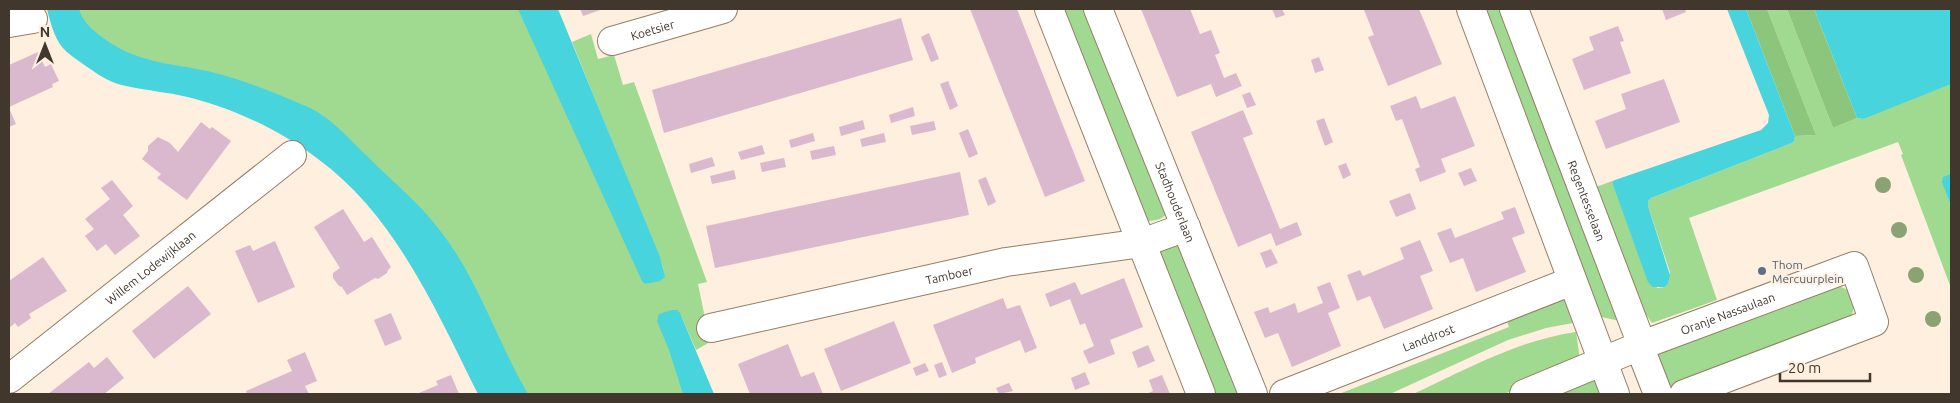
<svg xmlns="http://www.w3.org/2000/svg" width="1960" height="403" viewBox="0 0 1960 403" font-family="Ubuntu,sans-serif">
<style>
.green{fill:#a0d990}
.forest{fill:#8cc67c}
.water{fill:#47d4dd}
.building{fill:#dab9ce}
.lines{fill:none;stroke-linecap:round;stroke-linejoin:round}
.minor-casing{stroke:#957e65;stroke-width:30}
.tertiary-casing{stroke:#957e65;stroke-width:30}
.minor{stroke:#fff;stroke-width:28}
.tertiary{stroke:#fff;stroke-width:28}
.tree{fill:#8ba273}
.service-dot{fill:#5c6f8a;stroke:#feefde;stroke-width:2}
.labels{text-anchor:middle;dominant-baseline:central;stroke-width:4;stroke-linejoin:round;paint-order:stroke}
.street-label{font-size:12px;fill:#41372d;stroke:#feefde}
.service-label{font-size:12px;fill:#4e5e75;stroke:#feefde;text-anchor:start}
</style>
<rect width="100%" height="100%" fill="#feefde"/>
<g class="green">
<polygon points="64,9 545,9 665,272 572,42 591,34 598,59 614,55 623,85 634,82 707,282 698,284 710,342 696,350 680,313 703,394 497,394 385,204 259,113 106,67"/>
<path d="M1057 9H1093L1169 212C1163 219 1156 221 1147 221Z"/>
<polygon points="1477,9 1506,9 1624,322 1593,315"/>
<polygon points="1767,9 1787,9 1833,128 1857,118 1863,119 1951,70 1951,189 1946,192 1951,206 1951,288 1901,155 1903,154 1898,142 1689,218 1717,300 1652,323 1623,281 1568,135 1576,132 1596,187 1615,180 1612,182 1657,288 1665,287 1668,284 1670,272 1648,206 1648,201 1651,198 1792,143 1794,141 1795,136 1816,135"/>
<polygon points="1180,238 1246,394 1211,394 1156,252"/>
<path d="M1837 285 1850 291C1854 304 1857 314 1844 323L1662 392 1648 354Z"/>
<polygon points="1563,296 1573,323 1546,328 1508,340 1390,394 1339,394 1509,327 1506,318"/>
<path d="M1576 332 1580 360 1577 364 1504 394H1413C1466 370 1518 340 1576 332Z"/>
<polygon points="1600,370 1608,394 1542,394"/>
</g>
<g class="forest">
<polygon points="1746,9 1767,9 1816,135 1795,136"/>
<polygon points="1787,9 1814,9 1857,118 1833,128"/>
</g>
<g class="water">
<path d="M47 9H79C82 20 90 28 99 35 140 67 177 62 223 75 251 83 283 96 308 107 332 118 350 140 369 158 392 181 418 202 438 228 477 276 497 341 528 394H478C436 311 396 216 318 159 288 136 251 117 215 105 197 99 178 94 160 92 145 89 130 88 115 83 104 79 93 71 83 64 76 59 68 54 62 47 54 37 50 21 47 9Z"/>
<polygon points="518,9 558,9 660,257 665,277 660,281 645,284 642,281"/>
<polygon points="1727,9 1746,9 1795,136 1794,141 1792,143 1651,198 1648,201 1648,206 1670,275 1668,284 1665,287 1653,287 1648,282 1612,182 1615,180 1761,130 1768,123 1769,115"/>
<polygon points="1814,9 1951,9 1951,84 1863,119 1857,118"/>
<polygon points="1951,174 1951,206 1942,182 1943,177"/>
<polygon points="672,310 677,310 680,313 714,394 683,394 669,350 657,321 659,314"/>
</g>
<g class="building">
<polygon points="580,9 603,9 583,16"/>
<polygon points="970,9 1017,9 1085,181 1045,197"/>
<polygon points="1141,9 1190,9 1200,34 1211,30 1220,53 1215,55 1224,78 1236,73 1242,86 1216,97 1211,84 1177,97"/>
<polygon points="1272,9 1282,9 1285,15 1276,18"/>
<polygon points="1367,9 1419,9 1442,64 1388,86 1368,37 1374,35 1364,10"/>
<polygon points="1662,9 1685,9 1686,12 1666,20"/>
<polygon points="901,18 913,60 664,133 652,90"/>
<polygon points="1618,26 1624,41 1620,42 1631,73 1584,90 1572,59 1594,50 1589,37"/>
<polygon points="929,33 939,59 931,62 921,37"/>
<polygon points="38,52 45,67 51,64 59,81 52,84 53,87 9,107 9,65"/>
<polygon points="1319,57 1324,70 1315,73 1311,60"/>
<polygon points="1664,79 1680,122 1606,149 1595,121 1626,109 1621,94"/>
<polygon points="948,81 958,106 950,110 940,84"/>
<polygon points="1250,92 1256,105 1247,108 1242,95"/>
<polygon points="1416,96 1421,109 1455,96 1475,146 1441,159 1446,172 1420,182 1415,169 1420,167 1402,119 1396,121 1390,106"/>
<polygon points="913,107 915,116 891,123 889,115"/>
<polygon points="9,108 16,124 9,127"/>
<polygon points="1243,110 1253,134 1243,138 1280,229 1297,222 1302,235 1276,246 1271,233 1238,247 1191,132"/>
<polygon points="1324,118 1333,142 1325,146 1316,121"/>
<polygon points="863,120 865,129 841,136 839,127"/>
<polygon points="934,121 936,130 912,135 910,126"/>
<polygon points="201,122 210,129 212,127 231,141 187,200 157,178 161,174 142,159 148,151 148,146 158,137 170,143 178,152"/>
<polygon points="968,129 978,154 969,158 959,133"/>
<polygon points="813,133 815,141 791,148 789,140"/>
<polygon points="884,133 886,142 862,147 860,139"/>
<polygon points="762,145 765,154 741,160 738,152"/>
<polygon points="834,146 836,155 812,160 810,151"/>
<polygon points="712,157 715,166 691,173 689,164"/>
<polygon points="784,158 786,167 762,172 760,163"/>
<polygon points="1346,163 1351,175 1343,179 1338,166"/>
<polygon points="1471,168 1477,181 1464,186 1458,173"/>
<polygon points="734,170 736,179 712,184 710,176"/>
<polygon points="960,172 969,215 715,268 706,226"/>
<polygon points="986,177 996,202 988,206 978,180"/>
<polygon points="112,180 133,206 123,215 140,236 115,255 106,244 97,251 85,236 94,229 85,219 110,199 101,188"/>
<polygon points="1410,193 1416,209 1396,217 1389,201"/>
<polygon points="1515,207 1525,233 1512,238 1526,272 1476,292 1463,258 1450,263 1437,233 1451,228 1455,238 1504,219 1501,212"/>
<polygon points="343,209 364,242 372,237 391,267 388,270 387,273 378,279 375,278 347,295 342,287 339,286 333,278 333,273 340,268 314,227"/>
<polygon points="1420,240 1433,271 1420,276 1433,309 1384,329 1370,296 1357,301 1347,275 1360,270 1363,276 1404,259 1400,248"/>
<polygon points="275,241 295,287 258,303 235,251 250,245 253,251"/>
<polygon points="1271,249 1278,263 1266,268 1260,253"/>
<polygon points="43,257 67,291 29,314 31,318 18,327 15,323 9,328 9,281"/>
<polygon points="1124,278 1143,327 1110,340 1115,354 1089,364 1083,351 1094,346 1085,323 1080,325 1070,299 1050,307 1045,294 1075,282 1081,295"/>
<polygon points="1330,282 1340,308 1328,313 1341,346 1292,367 1278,333 1265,338 1254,312 1268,307 1270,313 1295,303 1298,313 1323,303 1317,287"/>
<polygon points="188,286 211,314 154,359 132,331"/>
<polygon points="1003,298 1007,309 1020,305 1037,348 1025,353 1020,340 975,358 976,363 952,373 933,325"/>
<polygon points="391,313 402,339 385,346 374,320"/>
<polygon points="894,321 911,363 841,391 824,349"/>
<polygon points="788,344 801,377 814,372 823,394 750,394 738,364"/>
<polygon points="1148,345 1155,361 1138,368 1132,352"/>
<polygon points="305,352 317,381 305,386 309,394 247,394 246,391 292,371 287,360"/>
<polygon points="107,357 124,378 104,394 48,394 89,362 94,368"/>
<polygon points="942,362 947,375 939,378 934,365"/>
<polygon points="925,363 929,371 916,376 913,368"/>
<polygon points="1085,372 1090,384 1075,390 1071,378"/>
<polygon points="451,375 459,394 420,394 419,393 438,385 436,381"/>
<polygon points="1162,375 1170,394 1146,394 1153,391 1149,380"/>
<polygon points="1009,383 1013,391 999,394 996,388"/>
</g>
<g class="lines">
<g class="minor-casing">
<g id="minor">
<polyline points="1049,9 1201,394"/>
<path id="s1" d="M1098 9 1253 394"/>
<polyline points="1471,9 1615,394"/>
<path id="s2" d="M1514 9 1642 345V353L1658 394"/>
<polyline points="9,23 33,19"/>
<path id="s3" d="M612 41 723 9"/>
<path id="s4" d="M711 328 1006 262 1142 243 1186 227"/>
<path id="s5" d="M9 379 292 155"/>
<path id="s6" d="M1284 394 1572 281"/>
</g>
</g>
<g class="tertiary-casing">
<g id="tertiary">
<path id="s7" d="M1524 394 1642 345 1854 266 1874 322 1684 394"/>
</g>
</g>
<use href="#minor" class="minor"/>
<use href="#tertiary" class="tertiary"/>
</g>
<g class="tree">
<circle cx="1883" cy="185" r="8"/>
<circle cx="1899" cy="230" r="8"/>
<circle cx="1916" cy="275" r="8"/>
<circle cx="1933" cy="319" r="8"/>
</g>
<circle class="service-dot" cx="1762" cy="271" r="5"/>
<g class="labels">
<g class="street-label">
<text stroke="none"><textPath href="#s3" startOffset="42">Koetsier</textPath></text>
<text stroke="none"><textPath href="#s2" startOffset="205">Regentesselaan</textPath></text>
<text stroke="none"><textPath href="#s1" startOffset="208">Stadhouderlaan</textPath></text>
<text stroke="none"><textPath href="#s5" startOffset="180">Willem Lodewijklaan</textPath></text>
<text stroke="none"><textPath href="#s4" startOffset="244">Tamboer</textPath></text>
<text stroke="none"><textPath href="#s7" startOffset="219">Oranje Nassaulaan</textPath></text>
<text stroke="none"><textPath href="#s6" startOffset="155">Landdrost</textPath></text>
</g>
<g class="service-label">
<text x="1772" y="264">Thom<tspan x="1772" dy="14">Mercuurplein</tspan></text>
</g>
</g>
<rect width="1960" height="403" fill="none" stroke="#41372d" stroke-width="20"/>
<g transform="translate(45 45)" stroke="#feefde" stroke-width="4" paint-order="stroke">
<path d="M0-4L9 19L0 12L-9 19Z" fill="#41372d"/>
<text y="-8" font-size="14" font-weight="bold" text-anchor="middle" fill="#41372d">N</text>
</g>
<path d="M1780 373v8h90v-8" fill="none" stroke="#41372d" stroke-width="2.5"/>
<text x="1788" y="373" font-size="15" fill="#41372d" stroke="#feefde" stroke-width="4" paint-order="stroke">20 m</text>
</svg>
